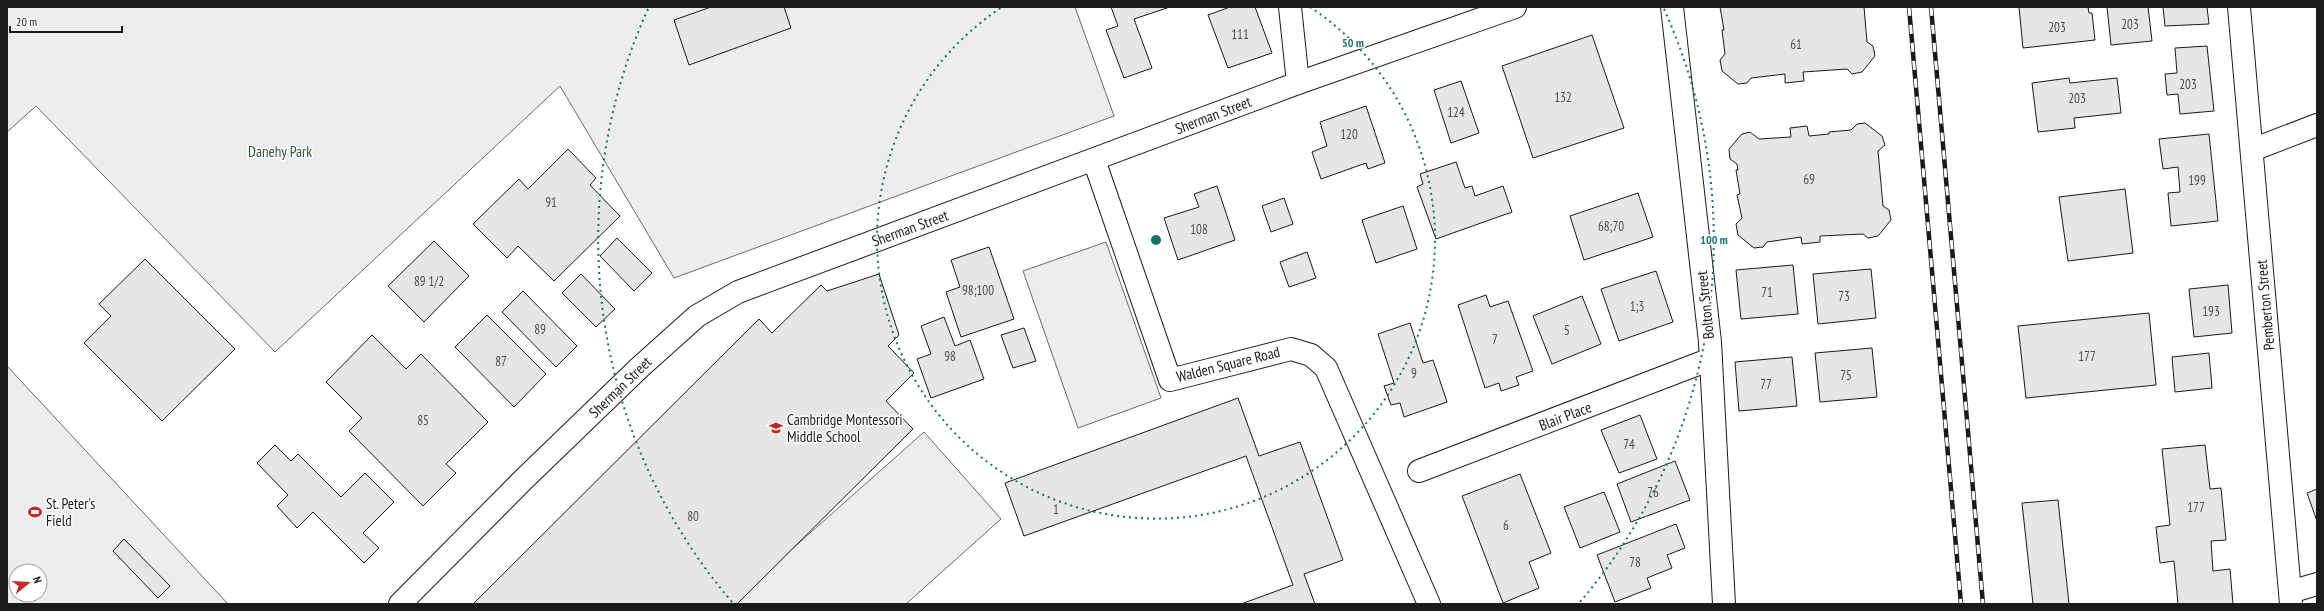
<svg xmlns="http://www.w3.org/2000/svg" width="2324" height="611" viewBox="0 0 2324 611" font-family="'PT Sans Narrow',sans-serif">
<style>
.built{fill:#ededed;stroke:#6a6a6a;fill-rule:evenodd}
.building{fill:#e6e6e6;stroke:#1a1a1a}
.lines{fill:none;stroke-linecap:round;stroke-linejoin:round}
.minor-casing{stroke:#1a1a1a;stroke-width:24}
.tertiary-casing{stroke:#1a1a1a;stroke-width:24}
.minor{stroke:#fff;stroke-width:22}
.tertiary{stroke:#fff;stroke-width:22}
.rail-casing{stroke:#1a1a1a;stroke-width:4.5}
.rail{stroke:#fff;stroke-width:3;stroke-dasharray:9;stroke-linecap:butt}
.ring{fill:none;stroke:#0f766e;stroke-width:2;stroke-dasharray:2 4}
.labels{text-anchor:middle;dominant-baseline:central;stroke-width:3;stroke-linejoin:round;paint-order:stroke}
.number-label{font-size:13px;fill:#4d4d4d}
.street-label{font-size:15px;fill:#1a1a1a;stroke:#fff}
.park-label{font-size:15px;fill:#2b5a34;stroke:#fff}
.poi-label{font-size:15px;fill:#1a1a1a;stroke:#fff;text-anchor:start}
.centre{fill:#0f766e;stroke:#fff;stroke-width:2}
.ring-label{font-size:12px;text-anchor:middle;font-weight:bold;fill:#0f766e;stroke:#fff;stroke-width:3;stroke-linejoin:round;paint-order:stroke}
</style>
<rect width="100%" height="100%" fill="#fff"/>
<g class="built">
<polygon points="7,7 1075,7 1114,116 674,278 560,86 275,352 36,106 7,132"/>
<polygon points="1106,242 1161,398 1078,428 1023,271"/>
<path d="M7 366 228 604H7ZM16 571H40V595H16Z"/>
<polygon points="924,432 1001,519 906,604 730,604"/>
</g>
<g class="building">
<polygon points="711,7 784,7 791,28 689,65 674,20"/>
<polygon points="1111,7 1170,7 1134,19 1152,68 1124,78 1106,30 1118,26"/>
<polygon points="1230,7 1255,7 1272,53 1228,68 1208,15"/>
<polygon points="1720,7 1864,7 1867,42 1873,46 1875,56 1862,72 1852,74 1847,69 1803,72 1804,81 1785,83 1785,74 1751,78 1747,83 1738,84 1722,71 1720,60 1725,54 1722,30 1724,30"/>
<polygon points="2019,7 2088,7 2089,13 2092,13 2095,40 2023,48"/>
<polygon points="2107,7 2148,7 2152,41 2111,45"/>
<polygon points="2163,7 2207,7 2209,24 2165,26"/>
<polygon points="1592,35 1624,128 1533,158 1502,66"/>
<polygon points="2207,46 2214,111 2180,114 2178,94 2167,95 2165,74 2177,73 2175,48"/>
<polygon points="2069,78 2070,83 2117,78 2121,113 2074,118 2075,128 2038,132 2032,83"/>
<polygon points="1461,81 1479,133 1451,143 1434,90"/>
<polygon points="1366,106 1385,163 1368,169 1366,163 1321,179 1312,152 1327,146 1320,122"/>
<polygon points="1865,123 1882,136 1885,145 1878,151 1883,206 1889,210 1891,220 1878,236 1868,238 1863,234 1820,236 1820,242 1802,244 1801,237 1767,242 1763,247 1754,248 1738,235 1736,224 1742,218 1737,195 1740,194 1736,170 1738,170 1737,164 1730,159 1729,149 1742,134 1750,132 1759,139 1791,137 1790,128 1807,126 1809,136 1829,134 1829,132 1851,130 1857,124"/>
<polygon points="2209,134 2218,221 2171,226 2168,193 2180,192 2178,167 2163,169 2159,139"/>
<polygon points="568,149 596,178 590,185 620,216 554,281 518,246 507,258 473,224 519,179 528,189"/>
<polygon points="1456,162 1465,188 1472,186 1475,196 1503,186 1512,212 1436,239 1417,187 1423,184 1420,174"/>
<polygon points="1217,186 1235,240 1178,260 1164,218 1199,207 1194,194"/>
<polygon points="2125,189 2133,253 2068,261 2059,197"/>
<polygon points="1638,193 1653,237 1584,260 1570,216"/>
<polygon points="1284,198 1293,224 1271,232 1262,206"/>
<polygon points="1403,206 1417,249 1376,263 1362,220"/>
<polygon points="617,238 652,273 634,291 600,256"/>
<polygon points="434,241 469,276 424,322 388,286"/>
<polygon points="989,247 1014,319 961,337 946,292 960,287 951,260"/>
<polygon points="1307,252 1316,278 1289,287 1280,262"/>
<polygon points="145,259 235,349 162,421 84,343 111,316 99,304"/>
<polygon points="1793,265 1798,314 1741,319 1736,270"/>
<polygon points="1871,269 1876,318 1818,324 1813,274"/>
<polygon points="1656,271 1673,322 1619,341 1601,289"/>
<polygon points="581,274 615,309 596,327 562,293"/>
<polygon points="879,274 899,335 888,346 914,373 886,401 913,429 737,604 473,604 759,319 772,333 821,285 827,291"/>
<polygon points="2228,285 2232,333 2194,337 2189,289"/>
<polygon points="523,291 577,346 556,367 502,312"/>
<polygon points="1486,295 1490,307 1508,301 1533,371 1516,377 1519,385 1501,391 1499,383 1485,388 1458,305"/>
<polygon points="1582,296 1601,344 1552,364 1533,316"/>
<polygon points="2149,313 2156,385 2026,398 2018,326"/>
<polygon points="487,315 546,374 514,407 455,347"/>
<polygon points="944,317 955,346 970,340 984,379 931,398 917,359 931,354 921,326"/>
<polygon points="1410,323 1423,363 1433,360 1447,402 1404,417 1400,403 1391,405 1384,386 1394,383 1378,334"/>
<polygon points="1024,328 1036,361 1013,368 1001,335"/>
<polygon points="372,335 406,369 421,354 488,422 446,464 456,473 423,506 349,431 362,418 326,382"/>
<polygon points="1872,348 1877,397 1820,402 1815,353"/>
<polygon points="2209,353 2212,388 2175,392 2172,357"/>
<polygon points="1792,357 1797,406 1739,411 1735,362"/>
<polygon points="1238,398 1259,456 1300,442 1343,560 1304,574 1315,604 1241,604 1293,585 1246,456 1024,536 1005,483"/>
<polygon points="1640,415 1657,459 1619,473 1601,430"/>
<polygon points="275,445 291,461 298,454 341,497 365,473 394,502 363,533 379,548 364,563 313,512 297,528 277,506 288,495 257,463"/>
<polygon points="2205,445 2210,489 2221,488 2226,540 2211,541 2213,571 2230,569 2233,604 2178,604 2174,561 2160,563 2156,527 2170,525 2162,449"/>
<polygon points="1675,461 1690,500 1631,522 1617,484"/>
<polygon points="1520,474 1551,553 1529,562 1539,588 1503,603 1462,496"/>
<polygon points="2317,489 2317,521 2307,493"/>
<polygon points="1604,492 1620,532 1580,548 1564,507"/>
<polygon points="2058,500 2069,604 2033,604 2022,503"/>
<polygon points="1676,524 1685,548 1667,555 1672,568 1647,578 1651,588 1615,602 1597,555"/>
<polygon points="124,539 170,586 158,598 113,551"/>
</g>
<g class="lines">
<g class="minor-casing">
<g id="minor">
<polyline points="1290,7 1298,83"/>
<polyline points="1672,7 1710,342 1724,604"/>
<polyline points="2239,7 2291,604"/>
<polyline points="2252,150 2317,125"/>
<polyline points="1094,160 1170,380 1291,349 1311,355 1326,368 1429,604"/>
<polyline points="1419,471 1711,359"/>
<polyline points="2290,592 2317,584"/>
</g>
</g>
<g class="tertiary-casing">
<polyline id="tertiary" points="400,604 524,479 639,368 697,316 738,292 1298,83 1515,7"/>
</g>
<use href="#minor" class="minor"/>
<use href="#tertiary" class="tertiary"/>
<g class="rail-casing">
<g id="rail">
<polyline points="1909,7 1961,604"/>
<polyline points="1931,7 1983,604"/>
</g>
</g>
<use href="#rail" class="rail"/>
</g>
<g class="ring">
<path d="M1310 7A279 279 0 1 1 1002 7"/>
<path d="M732 602A558 558 0 0 1 648 9M1664 9A558 558 0 0 1 1580 602"/>
</g>
<defs>
<g id="school-bare" transform="scale(1.08)"><path d="M0-5L7-2L0 1L-7-2ZM-4 1L0 2.5L4 1V4Q0 6-4 4Z" fill="#c62828" stroke="#fff" stroke-width="2.5" paint-order="stroke"/></g>
<g id="stadium-bare" transform="scale(1.08)"><path d="M0-5a6.5 5 0 1 0 0 10a6.5 5 0 1 0 0-10ZM-3.5-1.8h7v3.6h-7Z" fill="#c62828" stroke="#fff" stroke-width="2.5" paint-order="stroke"/></g>
</defs>
<g fill-rule="evenodd">
<use href="#school-bare" x="776" y="428"/>
<use href="#stadium-bare" x="35" y="512"/>
</g>
<g class="labels">
<g class="number-label">
<text x="2130" y="24">203</text>
<text x="2057" y="27">203</text>
<text x="1240" y="34">111</text>
<text x="1796" y="44">61</text>
<text x="2188" y="84">203</text>
<text x="1563" y="97">132</text>
<text x="2077" y="98">203</text>
<text x="1456" y="112">124</text>
<text x="1349" y="134">120</text>
<text x="1809" y="179">69</text>
<text x="2197" y="180">199</text>
<text x="551" y="202">91</text>
<text x="1611" y="226">68;70</text>
<text x="1199" y="229">108</text>
<text x="429" y="281">89 1/2</text>
<text x="978" y="290">98;100</text>
<text x="1767" y="292">71</text>
<text x="1844" y="296">73</text>
<text x="1637" y="306">1;3</text>
<text x="2211" y="311">193</text>
<text x="540" y="329">89</text>
<text x="1567" y="330">5</text>
<text x="1495" y="339">7</text>
<text x="950" y="356">98</text>
<text x="2087" y="356">177</text>
<text x="501" y="361">87</text>
<text x="1414" y="373">9</text>
<text x="1846" y="375">75</text>
<text x="1766" y="384">77</text>
<text x="423" y="420">85</text>
<text x="1629" y="444">74</text>
<text x="1653" y="492">76</text>
<text x="2196" y="507">177</text>
<text x="1056" y="509">1</text>
<text x="693" y="516">80</text>
<text x="1506" y="525">6</text>
<text x="1635" y="562">78</text>
</g>
<g class="street-label">
<text transform="translate(1213 115) rotate(-21)">Sherman Street</text>
<text transform="translate(910 228) rotate(-20)">Sherman Street</text>
<text transform="translate(1705 305) rotate(-96)">Bolton Street</text>
<text transform="translate(2265 305) rotate(-95)">Pemberton Street</text>
<text transform="translate(1228 364) rotate(-14)">Walden Square Road</text>
<text transform="translate(620 387) rotate(-44)">Sherman Street</text>
<text transform="translate(1565 416) rotate(-21)">Blair Place</text>
</g>
<g class="park-label">
<text x="280" y="151">Danehy Park</text>
</g>
<g class="poi-label">
<text x="787" y="419">Cambridge Montessori<tspan x="787" dy="17">Middle School</tspan></text>
<text x="46" y="503">St. Peter's<tspan x="46" dy="17">Field</tspan></text>
</g>
</g>
<circle cx="1156" cy="240" r="6" class="centre"/>
<g class="ring-label">
<text x="1353" y="47">50 m</text>
<text x="1714" y="244">100 m</text>
</g>
<rect width="2324" height="611" fill="none" stroke="#1a1a1a" stroke-width="16"/>
<g transform="translate(28 583) rotate(72)"><circle r="19" fill="#ffffff" stroke="#a3a3a3"/>
<path d="M0-3L7 15L0 10L-7 15Z" fill="#c62828"/>
<text y="-6" font-size="11" font-weight="bold" text-anchor="middle" fill="#1a1a1a">N</text>
</g>
<path d="M10 26v6h112v-6" fill="none" stroke="#1a1a1a" stroke-width="2"/>
<text x="16" y="26" font-size="12" fill="#1a1a1a" stroke="#ffffff" stroke-width="3" paint-order="stroke">20 m</text>
</svg>
